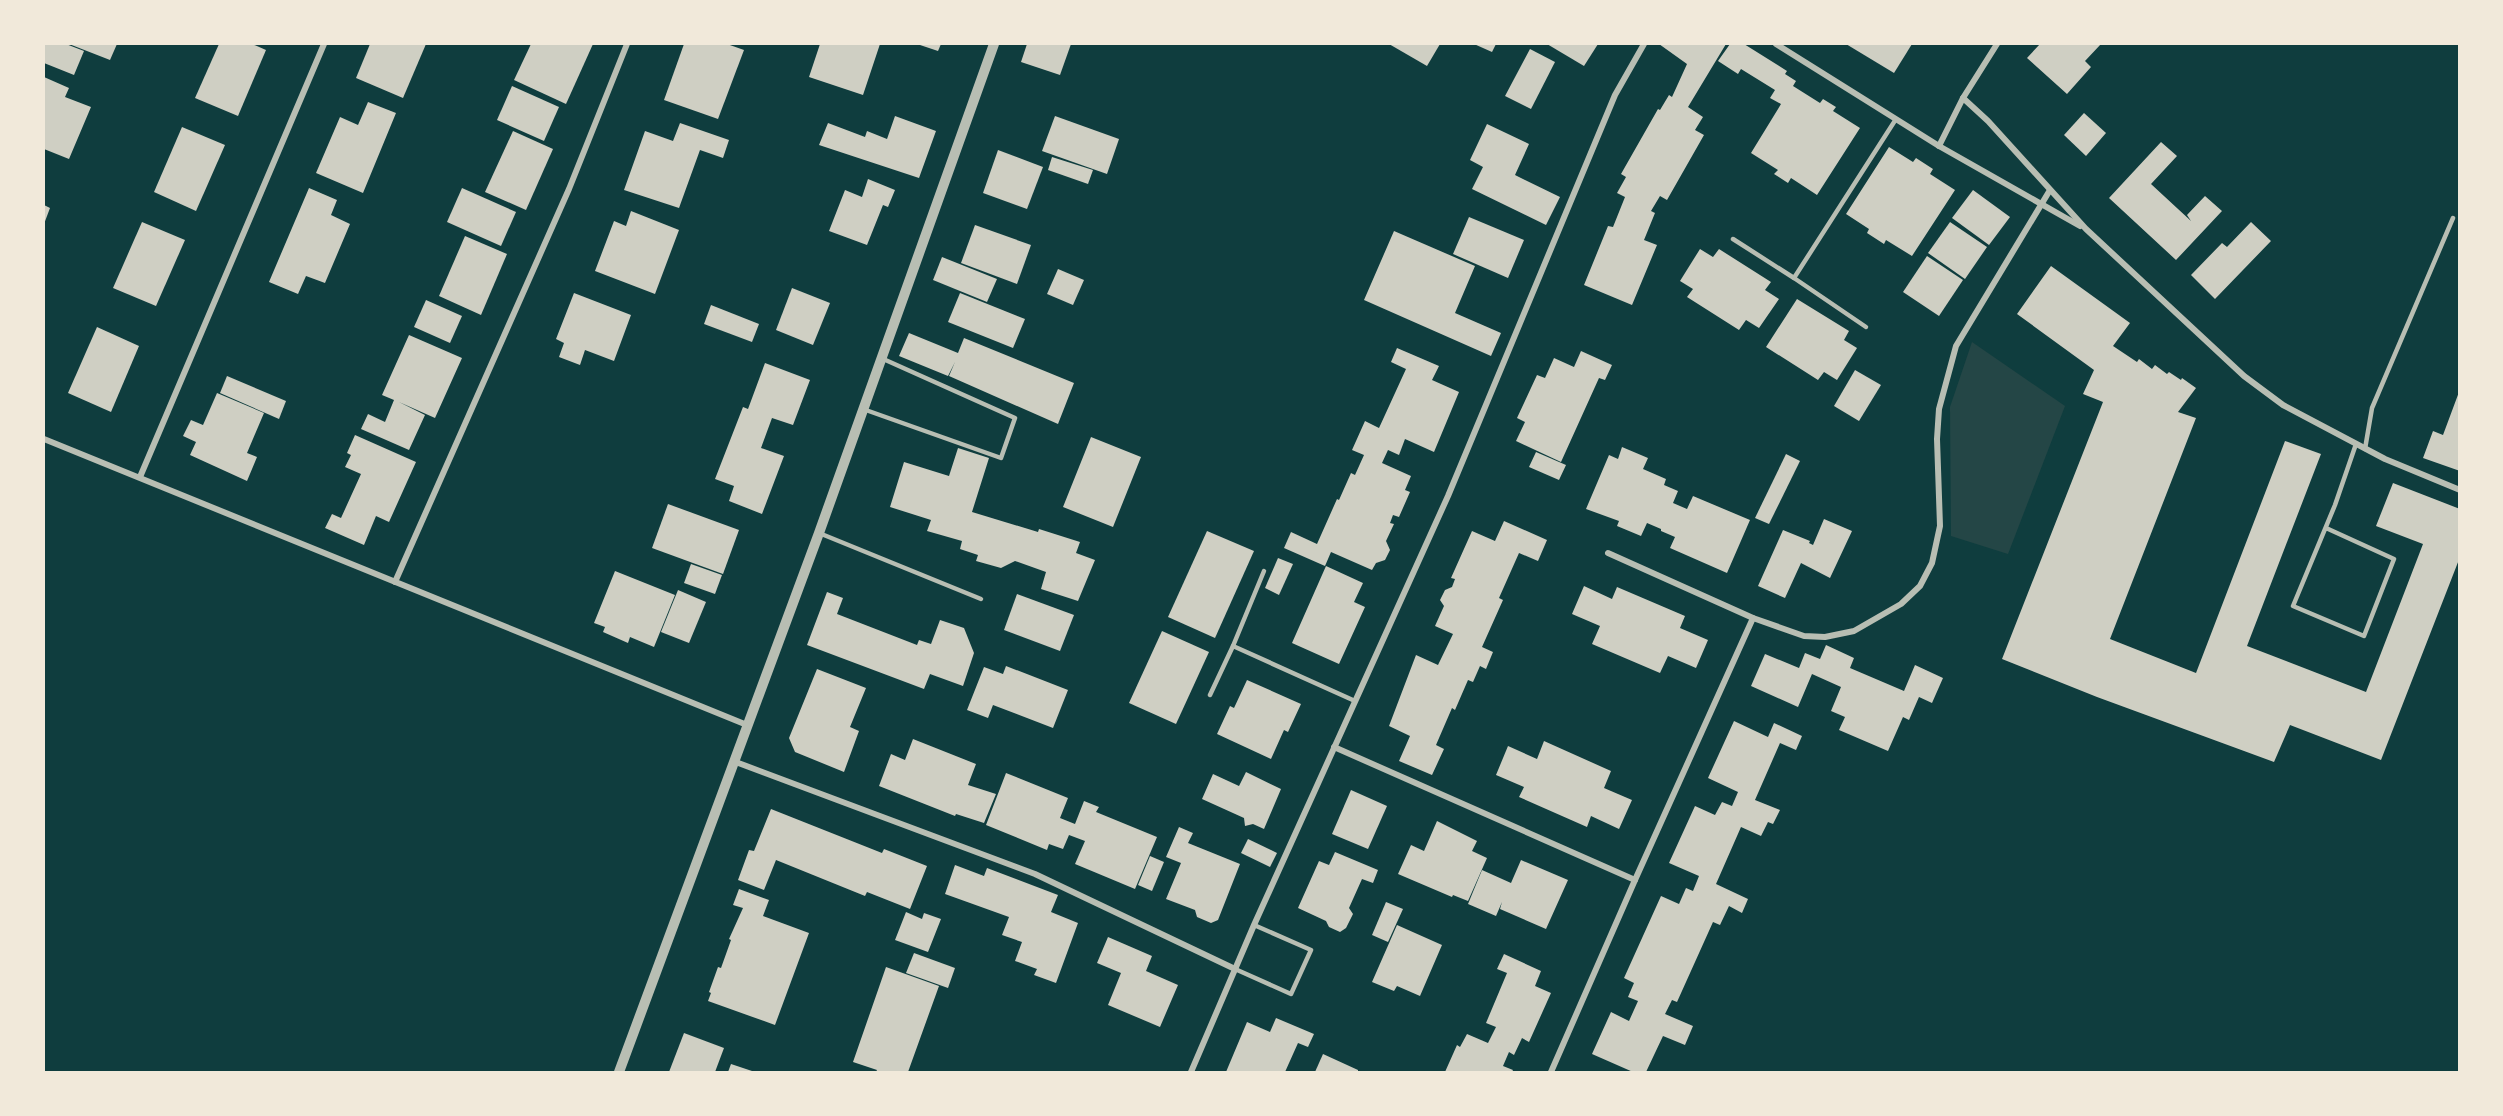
<svg xmlns="http://www.w3.org/2000/svg" width="2503" height="1116" viewBox="0 0 2503 1116" font-family="Signika,sans-serif">
<style>
.green{fill:#244646}
.building{fill:#cfcfc3}
.lines{fill:none;stroke-linecap:round;stroke-linejoin:round}
.service{stroke:#b8beb3;stroke-width:4.5}
.minor{stroke:#b8beb3;stroke-width:6}
.tertiary{stroke:#b8beb3;stroke-width:10}
</style>
<rect width="100%" height="100%" fill="#0f3d3e"/>
<polygon class="green" points="1972,342 2065,406 2008,554 1951,536 1950,407"/>
<g class="building">
<polygon points="44,44 66,44 84,51 74,75 44,63"/>
<polygon points="69,44 117,44 110,60"/>
<polygon points="219,44 252,44 266,50 238,116 195,98"/>
<polygon points="370,44 426,44 403,98 356,78"/>
<polygon points="531,44 593,44 566,104 514,80"/>
<polygon points="684,44 727,44 744,50 718,119 664,100"/>
<polygon points="820,44 880,44 863,95 809,77"/>
<polygon points="917,44 941,44 938,51"/>
<polygon points="1027,44 1071,44 1060,75 1021,62"/>
<polygon points="1389,44 1440,44 1427,66"/>
<polygon points="1474,44 1496,44 1492,52"/>
<polygon points="1547,44 1598,44 1584,66"/>
<polygon points="1659,44 1726,44 1688,107 1703,117 1695,130 1704,135 1667,200 1660,196 1651,211 1655,213 1644,240 1657,245 1632,305 1584,285 1608,226 1613,227 1625,197 1617,193 1626,177 1621,174 1658,109 1660,110 1669,95 1672,97 1687,64"/>
<polygon points="1730,44 1744,44 1787,71 1785,74 1796,81 1793,86 1820,103 1823,99 1836,107 1833,111 1860,128 1817,195 1791,178 1788,183 1774,174 1778,170 1751,153 1781,104 1770,98 1775,90 1741,69 1738,74 1718,61"/>
<polygon points="1846,44 1912,44 1894,73"/>
<polygon points="2040,44 2101,44 2085,61 2091,67 2067,94 2027,58"/>
<polygon points="1530,49 1555,62 1531,109 1505,96"/>
<polygon points="44,77 69,88 65,97 91,107 69,159 44,149"/>
<polygon points="512,86 559,107 544,141 497,120"/>
<polygon points="368,102 396,113 363,193 316,173 340,117 358,125"/>
<polygon points="2084,113 2106,133 2086,156 2064,135"/>
<polygon points="895,116 936,131 919,178 819,145 828,123 865,137 867,131 887,139"/>
<polygon points="1055,116 1119,139 1107,174 1042,151"/>
<polygon points="680,123 729,140 723,158 700,150 679,208 624,190 645,131 673,141"/>
<polygon points="1487,124 1529,144 1515,175 1560,197 1546,225 1472,189 1483,167 1470,160"/>
<polygon points="182,127 225,145 196,211 154,192"/>
<polygon points="513,131 553,149 526,210 485,192"/>
<polygon points="2161,142 2177,156 2151,184 2191,221 2187,215 2205,196 2222,211 2176,260 2109,198"/>
<polygon points="1889,147 1913,162 1916,158 1933,169 1930,174 1955,190 1912,256 1886,240 1884,244 1867,233 1869,229 1846,214"/>
<polygon points="998,150 1043,167 1027,209 983,193"/>
<polygon points="1052,157 1093,170 1088,184 1048,170"/>
<polygon points="868,179 895,190 888,207 883,205 867,245 829,231 845,190 862,197"/>
<polygon points="309,188 337,200 331,215 350,224 325,283 306,276 298,294 269,282"/>
<polygon points="462,188 516,212 501,246 447,222"/>
<polygon points="1973,190 2010,217 1989,245 1952,218"/>
<polygon points="44,205 50,208 44,224"/>
<polygon points="631,211 679,230 655,294 595,271 614,221 626,226"/>
<polygon points="1469,217 1524,240 1508,278 1453,254"/>
<polygon points="142,222 185,240 156,306 113,288"/>
<polygon points="1950,222 1987,247 1965,279 1928,253"/>
<polygon points="2251,222 2271,241 2215,299 2191,275 2222,243 2227,247"/>
<polygon points="975,225 1031,245 1017,284 961,263"/>
<polygon points="1394,231 1475,266 1455,313 1501,333 1491,356 1364,300"/>
<polygon points="465,236 507,254 481,315 439,296"/>
<polygon points="1700,249 1713,257 1719,249 1771,282 1765,290 1779,299 1759,328 1746,320 1739,330 1687,297 1693,289 1680,281"/>
<polygon points="1927,256 1963,280 1939,316 1903,292"/>
<polygon points="942,257 997,279 987,302 933,280"/>
<polygon points="2051,266 2130,323 2113,346 2137,362 2139,359 2152,369 2155,365 2167,374 2169,372 2181,380 2182,378 2196,388 2178,412 2196,418 2110,639 2196,673 2285,441 2321,454 2247,646 2366,692 2423,544 2376,526 2393,483 2460,509 2460,557 2381,760 2290,725 2274,762 2097,697 2002,659 2103,402 2083,394 2094,370 2017,314"/>
<polygon points="1058,269 1084,280 1073,305 1047,294"/>
<polygon points="792,288 830,303 813,345 776,330"/>
<polygon points="574,293 631,315 614,361 585,350 580,365 559,357 564,343 556,339"/>
<polygon points="960,293 1025,319 1013,348 948,322"/>
<polygon points="1797,299 1849,331 1844,340 1857,348 1837,380 1824,372 1818,380 1766,347"/>
<polygon points="426,300 462,316 450,343 414,327"/>
<polygon points="711,305 759,324 752,342 704,324"/>
<polygon points="97,327 139,346 111,412 68,393"/>
<polygon points="909,333 958,353 964,338 1074,383 1058,424 949,376 955,362 948,376 899,356"/>
<polygon points="409,335 462,358 435,418 399,402 425,415 409,450 361,429 368,414 385,422 394,400 382,395"/>
<polygon points="1397,348 1439,366 1432,380 1459,392 1434,452 1405,439 1399,455 1388,450 1382,463 1411,476 1405,490 1410,492 1399,517 1393,515 1390,523 1394,524 1386,541 1390,550 1385,560 1376,563 1372,570 1331,552 1325,566 1284,548 1291,532 1317,544 1337,499 1339,500 1351,473 1355,475 1364,455 1352,450 1365,421 1379,428 1406,369 1391,362"/>
<polygon points="1581,351 1612,365 1605,380 1599,378 1561,462 1516,441 1525,422 1517,418 1537,375 1545,378 1554,358 1574,367"/>
<polygon points="765,363 810,380 793,425 772,418 761,448 784,456 762,514 729,501 734,486 715,479 743,407 748,409"/>
<polygon points="1855,370 1881,385 1859,421 1834,406"/>
<polygon points="227,376 286,401 279,419 220,393"/>
<polygon points="2459,392 2460,392 2460,471 2423,458 2433,431 2443,435"/>
<polygon points="217,393 264,413 247,453 257,457 247,481 190,455 196,442 183,436 191,420 203,425"/>
<polygon points="355,435 416,462 389,522 376,516 364,545 325,528 332,514 341,518 361,474 345,467 351,455 347,453"/>
<polygon points="1091,437 1141,457 1113,527 1063,507"/>
<polygon points="1622,447 1648,458 1643,469 1666,479 1664,485 1678,491 1673,503 1687,509 1693,496 1750,520 1727,573 1670,548 1675,537 1661,531 1661,529 1647,523 1641,536 1617,526 1619,521 1586,509 1609,455 1618,459"/>
<polygon points="958,448 989,458 972,512 1038,532 1039,529 1080,542 1076,553 1095,560 1078,601 1041,589 1046,572 1015,561 1001,568 976,561 978,555 960,549 962,541 927,531 931,520 890,507 904,462 949,476"/>
<polygon points="1536,452 1566,465 1559,480 1529,467"/>
<polygon points="1786,454 1800,461 1769,524 1755,518"/>
<polygon points="668,504 739,530 723,574 652,548"/>
<polygon points="1824,519 1852,531 1830,578 1801,563 1785,598 1758,586 1783,530 1810,541 1809,543 1813,545"/>
<polygon points="1504,521 1547,540 1538,561 1519,553 1499,598 1503,600 1482,647 1493,652 1486,669 1480,666 1473,682 1468,680 1455,710 1452,708 1436,745 1444,749 1432,775 1399,761 1410,736 1389,726 1416,655 1438,665 1453,634 1435,626 1444,606 1440,600 1445,590 1452,587 1455,579 1451,578 1472,531 1495,541"/>
<polygon points="1207,531 1254,551 1215,638 1168,617"/>
<polygon points="1278,558 1293,564 1279,595 1265,588"/>
<polygon points="691,564 722,575 715,594 684,583"/>
<polygon points="1326,566 1363,583 1354,602 1365,607 1339,664 1292,643"/>
<polygon points="615,571 675,595 654,647 630,637 628,643 603,632 605,627 594,623"/>
<polygon points="1584,586 1612,599 1617,587 1685,616 1680,628 1708,640 1696,668 1668,656 1660,673 1592,644 1600,626 1572,614"/>
<polygon points="678,590 706,602 689,643 661,632"/>
<polygon points="827,592 843,598 837,614 917,645 919,640 931,644 940,620 964,628 974,653 963,686 930,674 924,689 807,645"/>
<polygon points="1017,594 1074,615 1060,651 1004,630"/>
<polygon points="1162,631 1209,652 1176,724 1129,703"/>
<polygon points="1826,645 1854,658 1850,668 1904,691 1915,665 1943,678 1932,703 1919,697 1909,720 1903,717 1888,751 1839,730 1845,717 1831,711 1841,687 1812,674 1798,707 1751,686 1765,654 1799,668 1805,653 1820,659"/>
<polygon points="1006,666 1068,690 1053,728 993,705 988,718 967,710 984,667 1003,674"/>
<polygon points="817,669 866,688 850,727 859,731 844,772 795,752 789,738"/>
<polygon points="1247,680 1301,704 1288,732 1284,730 1271,759 1217,734 1230,706 1234,708"/>
<polygon points="1734,721 1768,737 1774,723 1802,736 1796,750 1780,743 1755,800 1780,810 1773,824 1768,822 1761,836 1741,827 1716,884 1748,899 1742,913 1729,906 1720,925 1713,922 1677,1002 1672,1000 1665,1014 1693,1026 1685,1045 1663,1036 1646,1072 1633,1072 1592,1054 1611,1012 1629,1021 1638,1001 1628,997 1634,983 1624,978 1661,896 1679,904 1686,888 1693,891 1699,876 1669,863 1695,806 1715,815 1722,802 1732,806 1738,792 1708,778"/>
<polygon points="913,739 976,764 968,785 996,794 984,823 956,814 955,816 879,786 891,754 905,760"/>
<polygon points="1544,741 1611,771 1604,788 1632,800 1619,829 1591,816 1587,827 1519,797 1524,787 1496,775 1508,746 1537,759"/>
<polygon points="1246,772 1281,789 1264,829 1253,824 1245,826 1244,818 1202,799 1213,774 1239,786"/>
<polygon points="1006,773 1068,798 1060,818 1075,824 1084,801 1099,807 1096,812 1157,837 1135,889 1075,864 1085,841 1069,835 1063,849 1049,844 1047,850 986,825"/>
<polygon points="1351,790 1387,806 1368,849 1332,834"/>
<polygon points="771,809 882,853 884,849 927,866 910,909 867,892 865,896 776,860 764,890 738,880 749,850 754,851"/>
<polygon points="1437,821 1477,841 1472,851 1487,858 1468,901 1453,895 1452,897 1398,874 1411,845 1424,851"/>
<polygon points="1179,827 1193,833 1188,843 1240,864 1218,920 1211,923 1197,917 1195,910 1166,899 1181,863 1166,857"/>
<polygon points="1248,839 1277,853 1270,867 1241,853"/>
<polygon points="1335,852 1378,870 1373,883 1362,879 1349,908 1353,914 1346,928 1340,932 1329,927 1326,921 1298,908 1319,861 1329,865"/>
<polygon points="1150,856 1164,862 1152,891 1138,885"/>
<polygon points="1521,860 1568,880 1546,929 1500,909 1502,902 1496,916 1468,904 1482,870 1511,883"/>
<polygon points="955,865 984,876 987,868 1058,895 1051,912 1078,923 1056,983 1034,975 1037,969 1015,961 1022,942 1002,935 1009,917 945,894"/>
<polygon points="739,889 769,900 763,916 809,933 775,1025 708,1001 711,993 709,992 718,967 721,968 731,940 729,939 743,908 733,905"/>
<polygon points="1386,902 1403,909 1388,942 1372,935"/>
<polygon points="906,912 922,919 924,913 941,919 928,952 895,940"/>
<polygon points="1397,925 1442,945 1420,996 1397,986 1394,991 1372,982"/>
<polygon points="1108,937 1152,956 1146,971 1178,985 1160,1027 1108,1005 1121,973 1097,963"/>
<polygon points="914,953 955,968 948,988 906,973"/>
<polygon points="1504,954 1541,971 1535,986 1551,993 1529,1042 1522,1038 1514,1055 1509,1052 1503,1066 1513,1070 1512,1072 1445,1072 1457,1045 1460,1047 1467,1034 1488,1043 1496,1027 1486,1023 1507,973 1497,969"/>
<polygon points="886,967 939,986 908,1072 876,1072 877,1070 853,1062"/>
<polygon points="1276,1018 1314,1034 1308,1047 1298,1043 1285,1072 1226,1072 1247,1022 1270,1032"/>
<polygon points="684,1033 724,1048 715,1072 669,1072"/>
<polygon points="1323,1054 1358,1070 1358,1072 1315,1072"/>
<polygon points="731,1064 755,1072 728,1072"/>
</g>
<g class="lines">
<g class="service">
<polyline points="1733,239 1794,278 1896,119"/>
<polyline points="1794,278 1866,327"/>
<polyline points="863,409 1001,458 1015,418 881,358"/>
<polyline points="2365,449 2372,408 2453,218"/>
<polyline points="2326,528 2394,559 2364,636 2293,606 2335,505 2356,444"/>
<polyline points="819,533 981,599"/>
<polyline points="1233,646 1264,571"/>
<polyline points="1210,695 1233,646 1355,701"/>
<polyline points="1235,969 1291,994 1311,950 1254,925"/>
</g>
<g class="minor">
<polyline points="1776,44 1939,146 2080,226"/>
<polyline points="1963,98 1988,121 2086,229 2244,376 2283,405 2385,459 2460,490"/>
<polyline points="1939,146 1963,98 1997,44"/>
<polyline points="44,439 747,725"/>
<polyline points="140,477 324,44"/>
<polyline points="1608,553 1753,618 1804,636 1825,637 1854,631 1901,604 1920,586 1932,563 1940,526 1937,439 1939,409 1956,346 2050,190"/>
<polyline points="395,582 569,189 627,44"/>
<polyline points="1334,747 1635,880"/>
<polyline points="733,761 1035,874 1235,969"/>
<polyline points="1191,1072 1254,925 1448,496 1615,95 1644,44"/>
<polyline points="1551,1072 1635,880 1753,618"/>
</g>
<polyline class="tertiary" points="619,1072 819,533 994,44"/>
</g>
<rect width="2503" height="1116" fill="none" stroke="#f1e9da" stroke-width="90"/>
</svg>
